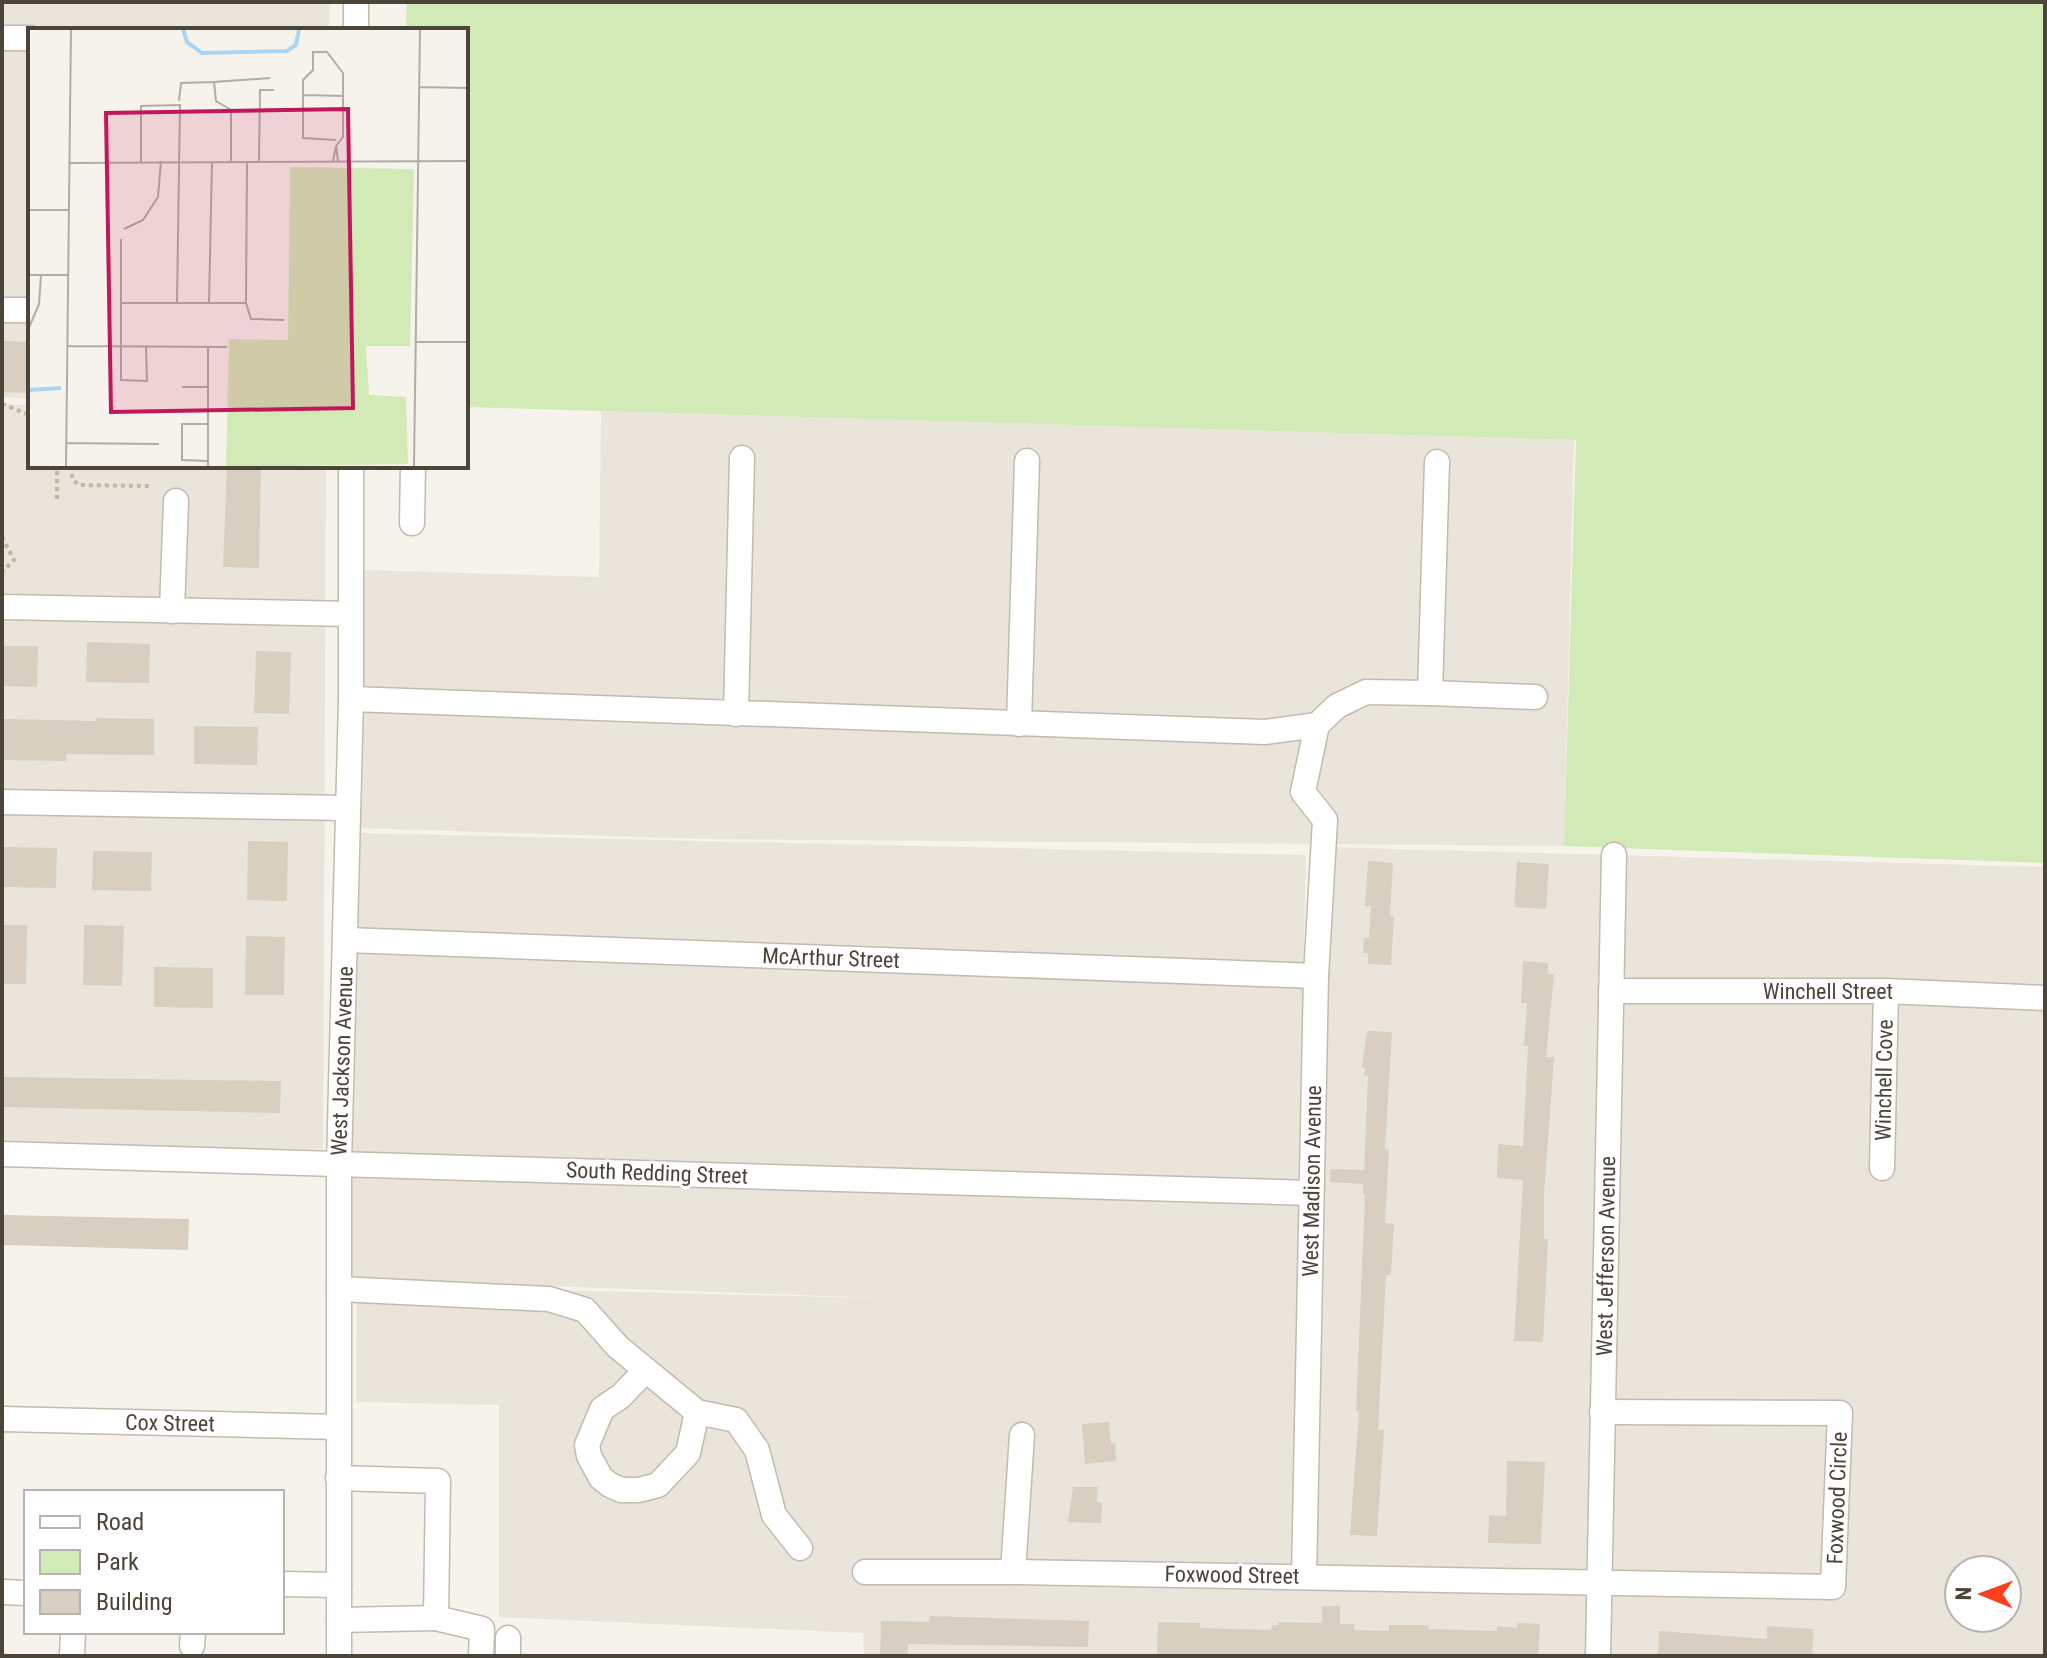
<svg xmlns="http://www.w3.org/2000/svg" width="2047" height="1658" viewBox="0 0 2047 1658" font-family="'Roboto Condensed',sans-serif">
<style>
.residential{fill:#eae5da;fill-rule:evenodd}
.green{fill:#d2eab5}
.building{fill:#d8cfc1}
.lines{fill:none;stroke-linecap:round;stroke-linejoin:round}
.minor-casing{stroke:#c2bbae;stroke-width:27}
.path{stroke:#c4b79f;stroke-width:4;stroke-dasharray:4 4;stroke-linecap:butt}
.minor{stroke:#fff;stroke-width:24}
.labels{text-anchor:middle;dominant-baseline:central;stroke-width:6;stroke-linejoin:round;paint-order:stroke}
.street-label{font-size:22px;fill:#4b4439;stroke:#fff}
.inset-river{fill:none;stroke:#a9d4f2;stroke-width:4}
.inset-road{fill:none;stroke:#b2ada4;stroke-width:2}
.view{fill:#c2185b;fill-opacity:0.15;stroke:#c2185b;stroke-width:4}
.inset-edge{fill:none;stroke:#4b4439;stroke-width:4}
</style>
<rect width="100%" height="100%" fill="#f6f3ec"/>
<g class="residential">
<polygon points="2,2 330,2 329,30 30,30 30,399 2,397"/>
<polygon points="2,404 30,405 30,466 326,466 323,1149 2,1145"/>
<polygon points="601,411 1574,440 1564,846 698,839 360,828 364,570 599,577"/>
<path d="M361 833 1306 855 1298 1188 1311 1193 1323 847 2045 867V1656H864L863 1633 499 1617V1405L356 1402 357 1285 911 1299 349 1279ZM1959 1570H2007V1618H1959Z"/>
</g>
<polygon class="green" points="407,2 2045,2 2045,863 1564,846 1576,440 466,407 466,30 406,30"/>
<g class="building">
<polygon points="2,341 30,342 30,393 2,392"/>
<polygon points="227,466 261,466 259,568 223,567"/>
<polygon points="87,642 150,644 149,683 86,682"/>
<polygon points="2,646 38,646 37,687 2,686"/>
<polygon points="256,651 291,652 289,714 254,713"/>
<polygon points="96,718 154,719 154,755 66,754 66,761 3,760 4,719 96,721"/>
<polygon points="194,726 258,727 257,765 194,764"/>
<polygon points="248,841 288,842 287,901 247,900"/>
<polygon points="2,847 57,848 56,888 2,887"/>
<polygon points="93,851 152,852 151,891 92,890"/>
<polygon points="1368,861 1393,863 1390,916 1394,917 1391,965 1368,964 1368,953 1363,953 1364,938 1369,938 1371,906 1365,906"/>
<polygon points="1517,862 1549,864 1546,909 1514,907"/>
<polygon points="2,925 27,925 26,984 2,984"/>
<polygon points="84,925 124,926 122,986 83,985"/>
<polygon points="246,936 285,937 284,995 245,995"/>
<polygon points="1523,961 1548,963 1548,974 1554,974 1546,1057 1554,1057 1544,1195 1544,1239 1548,1239 1543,1342 1514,1341 1523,1180 1497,1178 1498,1144 1523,1146 1528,1046 1524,1046 1527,1003 1521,1003"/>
<polygon points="154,967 213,968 213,1008 154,1007"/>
<polygon points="1367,1031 1392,1032 1385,1149 1389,1150 1385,1223 1394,1224 1391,1275 1386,1275 1378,1430 1384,1430 1377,1536 1350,1535 1359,1411 1356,1411 1365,1195 1363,1194 1363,1184 1330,1182 1330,1169 1364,1170 1368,1076 1364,1076 1365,1068 1362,1067"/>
<polygon points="2,1077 281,1081 280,1113 2,1107"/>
<polygon points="2,1215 189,1219 188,1250 2,1245"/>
<polygon points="1109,1422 1111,1443 1115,1443 1116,1461 1085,1464 1082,1424"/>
<polygon points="1507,1461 1545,1462 1541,1544 1488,1543 1489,1515 1506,1516"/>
<polygon points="1073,1487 1098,1487 1097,1502 1102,1503 1101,1523 1068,1522"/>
<polygon points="1322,1606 1340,1606 1340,1624 1354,1624 1354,1630 1389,1631 1389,1625 1429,1625 1428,1629 1497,1631 1497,1626 1517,1628 1518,1623 1540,1624 1538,1656 1262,1654 1262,1656 1157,1656 1158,1622 1200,1623 1200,1628 1271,1630 1272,1625 1278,1625 1278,1622 1322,1623"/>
<polygon points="930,1616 1089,1621 1088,1647 908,1644 907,1656 880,1656 881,1621 929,1622"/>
<polygon points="1767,1626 1814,1629 1812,1656 1658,1656 1659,1631 1767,1639"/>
</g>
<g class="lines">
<g class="minor-casing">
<g id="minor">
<polyline points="356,30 356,2"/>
<polyline points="2,38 30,38"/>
<polyline points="2,310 30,310"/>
<polyline points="412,523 413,466"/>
<polyline points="2,607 350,614"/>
<polyline points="172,611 176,501"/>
<polyline points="1430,693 1535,697"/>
<polyline points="351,699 1265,732 1317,725 1337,706 1366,692 1430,693 1437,462"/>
<polyline points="736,714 742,458"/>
<polyline points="1019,724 1027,461"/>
<polyline points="2,802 347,808"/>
<polyline points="346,940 1316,976"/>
<polyline points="1611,991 1886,991 2045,998"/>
<polyline points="2,1154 1311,1193"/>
<polyline points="1882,1168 1886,991"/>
<polyline points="339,1289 549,1299 585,1310 618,1347 697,1412 736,1420 757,1450 774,1515 800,1548"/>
<polyline points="646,1370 621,1396 602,1409 587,1445 589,1456 601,1478 610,1485 621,1490 639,1490 658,1485 688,1453 697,1412"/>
<polyline points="2,1419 338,1427"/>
<polyline points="338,1478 438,1481 436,1618 482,1629 481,1656"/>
<polyline points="865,1572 1013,1572 1833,1587 1840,1413 1602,1412"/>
<polyline points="1013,1572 1022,1435"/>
<polyline points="1304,1577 1316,976 1325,820 1303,792 1317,725"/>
<polyline points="282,1584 339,1585"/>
<polyline points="2,1592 26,1593"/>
<polyline points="339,1620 436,1618"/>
<polyline points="192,1646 193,1632"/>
<polyline points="72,1656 73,1632"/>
<polyline points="339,1656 339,1164 351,699 351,466"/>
<polyline points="508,1656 508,1638"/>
<polyline points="1598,1656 1614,855"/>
</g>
</g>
<g class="path">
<polyline points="2,404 30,415"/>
<polyline points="70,466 73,480 79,485 149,486"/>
<polyline points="57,499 57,466"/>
<polyline points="2,537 14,560 2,572"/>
</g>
<use href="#minor" class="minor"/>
</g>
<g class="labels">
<g class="street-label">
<text transform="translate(831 958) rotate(2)">McArthur Street</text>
<text x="1828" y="991">Winchell Street</text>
<text transform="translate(342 1061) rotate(-88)">West Jackson Avenue</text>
<text transform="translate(1884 1080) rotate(-89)">Winchell Cove</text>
<text transform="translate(657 1173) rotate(2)">South Redding Street</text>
<text transform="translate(1312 1181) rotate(-89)">West Madison Avenue</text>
<text transform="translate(1606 1256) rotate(-89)">West Jefferson Avenue</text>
<text transform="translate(170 1423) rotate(1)">Cox Street</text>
<text transform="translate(1837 1498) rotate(-88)">Foxwood Circle</text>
<text transform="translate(1232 1575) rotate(1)">Foxwood Street</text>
</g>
</g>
<g transform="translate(28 28)">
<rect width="440" height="440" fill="#f6f3ec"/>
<path d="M262 139 386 141 382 318H338L341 367 378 369 380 436 198 439 201 311 260 312Z" fill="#d2eab5"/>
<path class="inset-river" d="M155 1 159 14 174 25 259 23 268 17 271 1M0 362 33 360"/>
<path class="inset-road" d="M391 59 440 60M275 67 315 68M151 73 153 55 186 54M308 118 315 109V45L299 24H285V42L275 52V110L308 112M203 133V82L188 73 186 54 242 50M231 133 232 62H246M305 133 308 118 310 133M113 134V78L152 77 149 275M219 134 218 275 223 291 256 292M42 135 440 133M0 182H41M96 201 115 192 130 169 133 133M93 211V352L119 353 118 318M0 247H40M93 275H218M181 275 184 134M0 302 11 276 13 247M388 314H440M40 318 199 319M180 319V439M154 359H180M179 396H154V432L180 433M38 415 131 416M38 439 43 1M386 439 392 1"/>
<path class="view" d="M320 81 325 380 83 384 78 85Z"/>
<rect width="440" height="440" class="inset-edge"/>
</g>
<rect width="2047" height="1658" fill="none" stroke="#4b4439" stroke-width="8"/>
<rect x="24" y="1490" width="260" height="144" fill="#ffffff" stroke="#b7b4b0" stroke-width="2"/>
<rect x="40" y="1516" width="40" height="12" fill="#ffffff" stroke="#b7b4b0" stroke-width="2"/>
<text x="96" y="1530" font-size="24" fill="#4b4439">Road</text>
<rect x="40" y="1550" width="40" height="24" fill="#d2eab5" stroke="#b7b4b0" stroke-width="2"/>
<text x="96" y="1570" font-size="24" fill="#4b4439">Park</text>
<rect x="40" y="1590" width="40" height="24" fill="#d8cfc1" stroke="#b7b4b0" stroke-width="2"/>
<text x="96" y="1610" font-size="24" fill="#4b4439">Building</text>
<g transform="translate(1983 1594) rotate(271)"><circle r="38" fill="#ffffff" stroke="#b7b4b0" stroke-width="2"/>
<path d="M0-6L14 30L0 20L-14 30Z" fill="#fc3f1d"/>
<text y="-12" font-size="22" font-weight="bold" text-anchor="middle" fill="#4b4439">N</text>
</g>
</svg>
